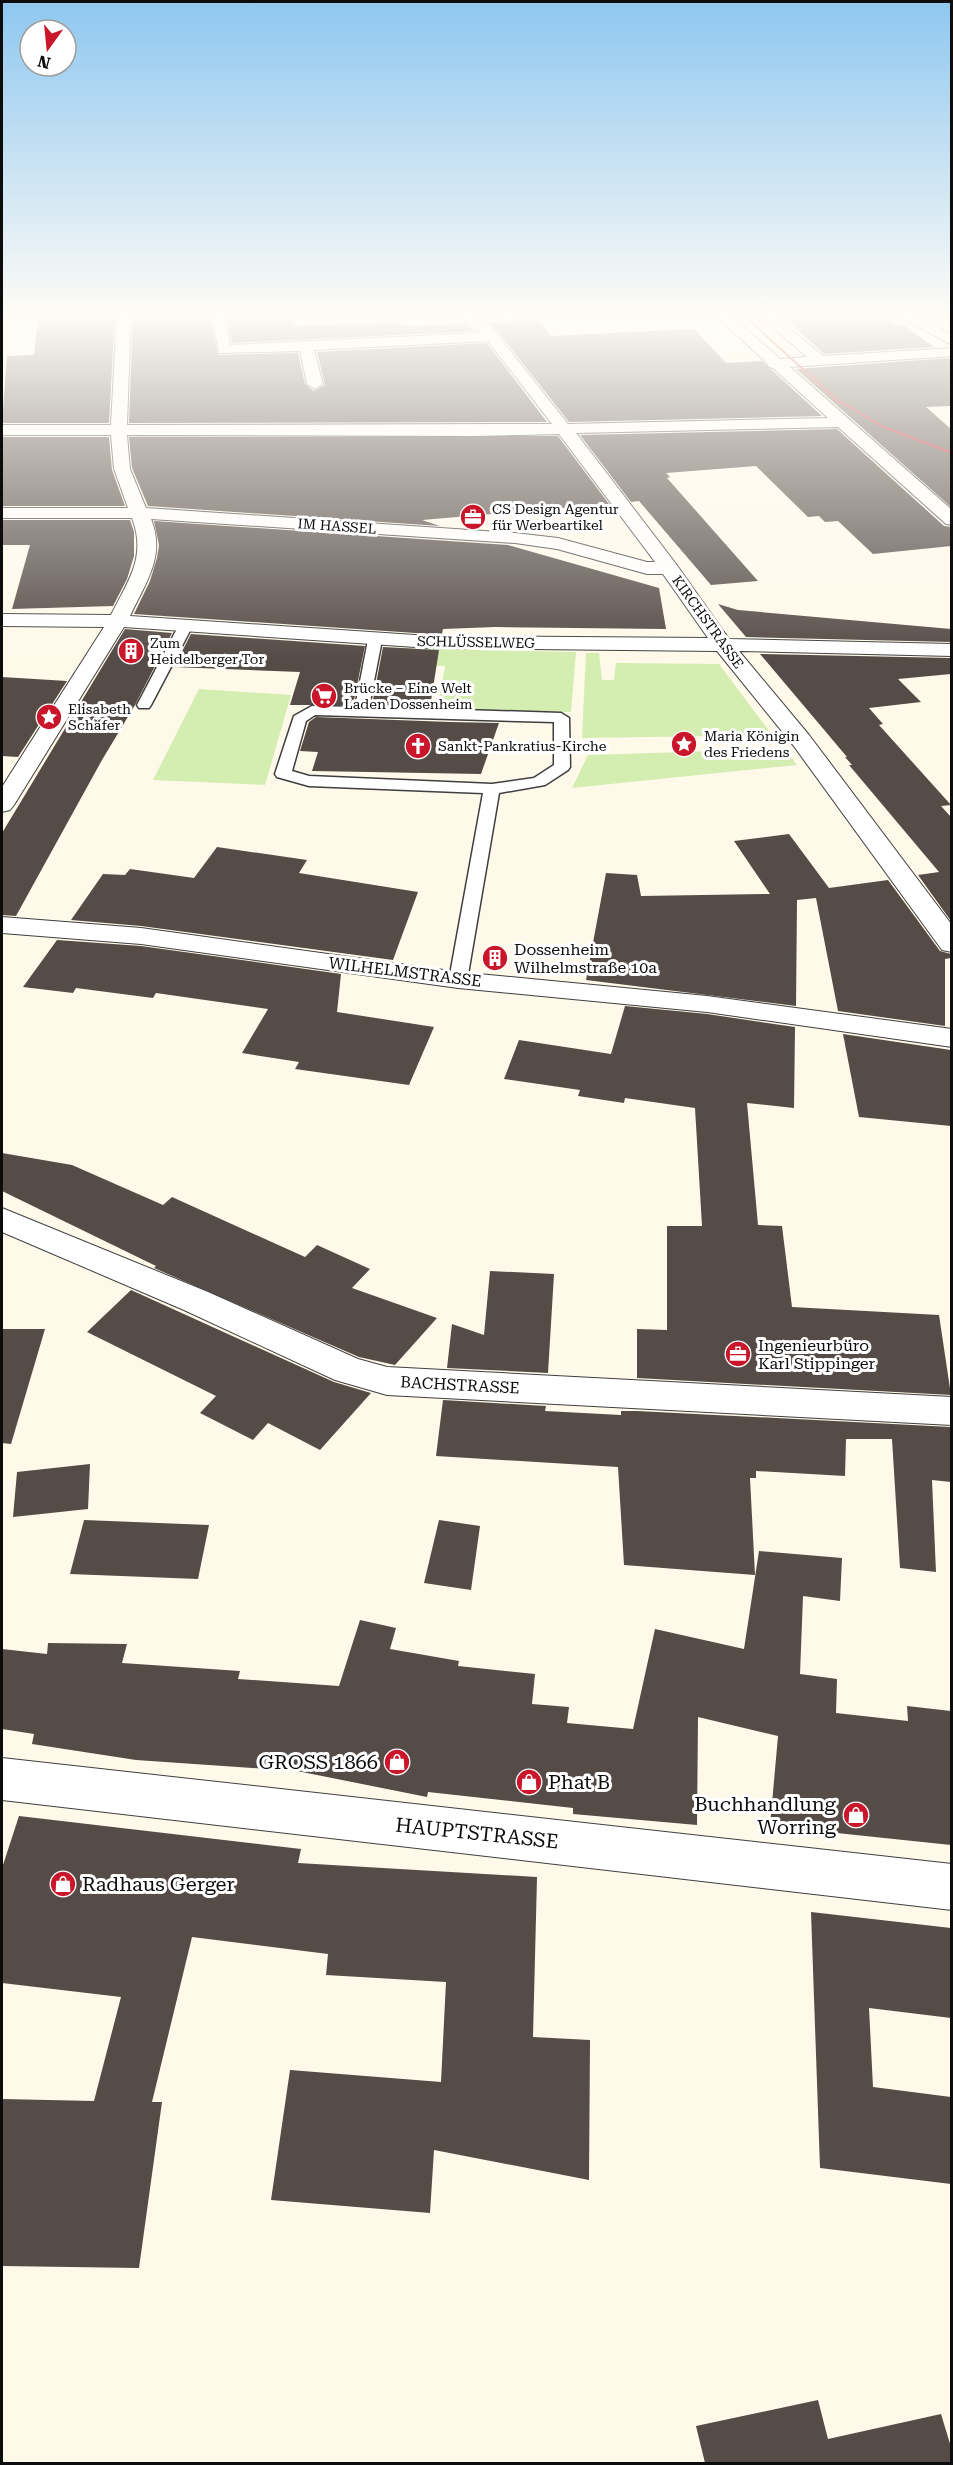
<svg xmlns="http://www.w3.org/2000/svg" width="953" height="2465" viewBox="0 0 953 2465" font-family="'Roboto Serif',serif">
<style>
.green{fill:#d4edb0}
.building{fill:#554b47}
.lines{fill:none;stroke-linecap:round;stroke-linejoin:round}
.lane-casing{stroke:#3f3f3f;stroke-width:3}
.street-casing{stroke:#3f3f3f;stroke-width:2}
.primary-casing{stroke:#1d1d1d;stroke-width:2}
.lane{fill:#fff;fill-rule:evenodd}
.street{fill:#fff;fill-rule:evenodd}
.primary{fill:#ffcb5a;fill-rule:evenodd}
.rail{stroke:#c9162b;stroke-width:2}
.labels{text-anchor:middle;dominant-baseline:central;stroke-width:6;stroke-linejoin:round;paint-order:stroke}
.far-poi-label{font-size:14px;fill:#0c0c0c;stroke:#fff;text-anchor:start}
.far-street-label{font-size:14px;fill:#0c0c0c;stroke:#fff}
.poi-label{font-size:16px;fill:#0c0c0c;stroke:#fff;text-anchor:start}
.street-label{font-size:16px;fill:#0c0c0c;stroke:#fff}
.near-poi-label{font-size:20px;fill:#0c0c0c;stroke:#fff;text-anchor:end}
.near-street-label{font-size:20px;fill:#0c0c0c;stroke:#fff}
</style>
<rect width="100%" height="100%" fill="#fff9ea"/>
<g class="green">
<polygon points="389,648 576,652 571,712 438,709 445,666 387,664"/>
<polygon points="586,653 599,653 602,680 614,680 616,663 719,664 772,735 582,738"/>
<polygon points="199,689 291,695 265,785 153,780"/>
<polygon points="784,749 797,765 572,788 588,755"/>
</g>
<g class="building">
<polygon points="39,313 115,313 109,423 2,423 7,356 34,355"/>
<polygon points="133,313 210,313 218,355 298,353 305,384 314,391 325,385 317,352 487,343 547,422 129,423"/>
<polygon points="225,313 295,313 295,326 397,322 399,325 417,326 463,324 477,331 232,343"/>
<polygon points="779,313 881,313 897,325 904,325 934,347 824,354"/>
<polygon points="539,320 551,336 694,329 726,363 762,361 822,416 569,422 490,322"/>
<polygon points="950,358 951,406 926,407 951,429 951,507 796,369"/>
<polygon points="837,429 944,526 951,527 951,546 873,554 838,521 825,522 819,516 808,517 756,466 666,473 670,477 667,478 758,581 711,585 639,501 631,502 580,435"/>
<polygon points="558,436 609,504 422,520 440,526 148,506 132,468 129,437"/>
<polygon points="2,437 109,437 112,470 125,506 2,506"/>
<polygon points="2,520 130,520 134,532 134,556 127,579 113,606 12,609 30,545 2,545"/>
<polygon points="154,521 508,545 659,588 666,629 495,627 443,629 442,634 430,634 134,614 150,581 157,558 159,545"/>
<polygon points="718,604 738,610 951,629 951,642 746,637"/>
<polygon points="125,629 172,633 135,705 102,760 16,916 2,915 2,833"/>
<polygon points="191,634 365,646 353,705 290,705 300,672 174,667"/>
<polygon points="383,647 439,650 430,707 372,705"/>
<polygon points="760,654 951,658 951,674 898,679 921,702 869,708 883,724 879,725 951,805 941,806 951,817 951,921 918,875 939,872 849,765 852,765 845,757 847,757"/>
<polygon points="2,677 67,681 18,757 2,756"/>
<polygon points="316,717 450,722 499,723 481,774 312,771 318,752 300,751 309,722"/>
<polygon points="789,834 829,888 888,880 940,951 951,954 951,958 945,959 945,1026 838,1011 816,898 797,900 796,1006 586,980 606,873 637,875 641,896 770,894 734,841"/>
<polygon points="217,847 307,860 299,873 418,892 393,960 141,926 71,920 103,874 125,875 130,869 194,878"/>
<polygon points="57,940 141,946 341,974 337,1012 434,1027 409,1085 295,1069 299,1062 242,1053 268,1009 156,993 153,998 76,988 73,993 23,987"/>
<polygon points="625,1006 707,1014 795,1027 794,1108 747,1103 758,1225 782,1226 792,1307 939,1315 951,1395 637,1378 637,1329 667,1330 667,1226 702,1226 695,1108 625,1098 624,1103 578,1096 580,1090 504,1079 519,1040 611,1054"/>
<polygon points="843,1034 951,1050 951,1126 859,1117"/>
<polygon points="2,1153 72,1165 163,1205 172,1197 305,1257 317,1245 370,1269 352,1288 437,1318 395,1365 359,1357 154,1268 156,1266 2,1191"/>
<polygon points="490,1271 554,1274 548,1373 447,1368 452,1324 484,1335"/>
<polygon points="131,1290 334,1382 371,1393 320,1450 268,1423 253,1440 200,1413 216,1396 87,1332"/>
<polygon points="2,1329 45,1329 11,1444 2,1443"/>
<polygon points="443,1400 546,1406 545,1411 621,1415 621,1411 637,1411 951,1427 951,1482 932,1480 936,1572 900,1568 892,1439 846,1439 845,1476 756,1471 756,1478 750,1478 755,1575 624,1565 618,1467 436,1456"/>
<polygon points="90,1464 88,1509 13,1517 17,1472"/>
<polygon points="84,1520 209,1525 198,1579 70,1574"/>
<polygon points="439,1520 480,1526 471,1590 424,1583"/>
<polygon points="759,1551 842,1558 840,1601 803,1596 800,1674 837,1679 836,1713 908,1721 907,1706 951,1711 951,1845 770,1826 778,1736 698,1717 697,1825 573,1814 573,1808 428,1792 427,1797 297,1771 136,1760 32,1744 34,1734 2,1729 2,1649 47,1654 48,1643 127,1644 122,1663 240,1671 238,1679 339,1686 360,1620 396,1628 390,1649 459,1661 458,1666 535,1674 532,1704 569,1707 567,1723 633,1729 655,1629 744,1649"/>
<polygon points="19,1816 301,1849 298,1863 537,1877 533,2037 590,2040 589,2180 434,2150 430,2213 271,2200 290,2070 441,2082 446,1982 326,1975 328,1954 192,1937 152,2102 162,2102 139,2268 2,2266 2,2099 94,2101 121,1997 2,1983 2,1868"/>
<polygon points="811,1912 951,1928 951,2018 869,2008 873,2087 951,2097 951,2184 820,2168"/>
<polygon points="818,2400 828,2439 941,2414 951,2447 951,2463 705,2463 696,2426"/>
</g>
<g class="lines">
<g class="lane-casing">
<g id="lane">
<polygon points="186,621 193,625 151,705 149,708 139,708 137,705 179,625"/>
<path d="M375 636 382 640 369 707 561 713 569 718 570 767 568 770 545 785 499 793 467 980 465 984H451L449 980 483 793 309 786 277 777 275 774 294 716 312 706 355 707 368 640ZM315 715 554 722V765L534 778 492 784 309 776 292 771 306 721Z"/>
</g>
</g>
<g class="street-casing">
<g id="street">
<path d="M117 313H131L127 425 552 424 488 341 314 350 323 384 315 389 307 384 300 351 219 353 212 313 224 315 230 345 481 333 478 329 447 313H465L488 323 568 424 828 418 773 368 769 367 767 363 713 313H728L780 359 807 357 756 313H771L823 356 952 348V356L790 367 952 510V525L946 524 838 427 576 433 676 564 729 639 952 644V656L739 651 809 735 952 925V952L942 950 793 745 717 651 430 648 124 627 14 805 10 810 2 812V787L104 627 2 626V614L111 615C128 581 147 557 132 518H2V508H128L114 469 111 435H2V425H111ZM559 434 655 562H647L558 538 515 533 146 508 130 469 127 435 474 436ZM151 519 515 543 557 549 647 574H663L708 638 430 636 130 616C146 582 166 556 151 519Z"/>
<polygon points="892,313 909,313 952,335 952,345"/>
<polygon points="2,917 141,928 458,972 707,996 952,1029 952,1047 707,1012 458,988 141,944 2,933"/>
<polygon points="2,1208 208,1292 358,1359 387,1367 952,1397 952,1425 387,1395 335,1380 184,1310 2,1232"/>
<polygon points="2,1758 952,1864 952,1910 2,1800"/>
</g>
</g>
<g class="primary-casing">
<polygon id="primary" points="938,313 952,313 952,320"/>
</g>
<use href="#lane" class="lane"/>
<use href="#street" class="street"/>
<use href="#primary" class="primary"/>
<polyline class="rail" points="741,313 837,400 884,427 952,453"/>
</g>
<linearGradient id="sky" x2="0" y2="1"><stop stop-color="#8ec7f0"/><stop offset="0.48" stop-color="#fffcf6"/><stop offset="1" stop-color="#fffcf6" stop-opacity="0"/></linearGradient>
<rect width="953" height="658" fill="url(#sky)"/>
<defs>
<g id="office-disc" transform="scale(1.35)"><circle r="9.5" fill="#c9162b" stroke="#fff"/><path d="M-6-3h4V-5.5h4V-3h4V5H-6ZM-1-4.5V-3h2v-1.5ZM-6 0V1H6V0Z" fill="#fff"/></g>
<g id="building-disc" transform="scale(1.35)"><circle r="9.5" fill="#c9162b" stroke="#fff"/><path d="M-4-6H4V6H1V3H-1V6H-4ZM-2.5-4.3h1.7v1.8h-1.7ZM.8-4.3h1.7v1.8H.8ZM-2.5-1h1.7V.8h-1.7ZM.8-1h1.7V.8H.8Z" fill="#fff"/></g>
<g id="supermarket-disc" transform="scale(1.35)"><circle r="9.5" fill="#c9162b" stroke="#fff"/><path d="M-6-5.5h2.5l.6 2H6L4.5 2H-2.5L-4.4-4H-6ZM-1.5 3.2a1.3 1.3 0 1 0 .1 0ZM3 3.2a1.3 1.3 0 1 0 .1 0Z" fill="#fff"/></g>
<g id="sight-disc" transform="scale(1.35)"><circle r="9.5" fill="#c9162b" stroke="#fff"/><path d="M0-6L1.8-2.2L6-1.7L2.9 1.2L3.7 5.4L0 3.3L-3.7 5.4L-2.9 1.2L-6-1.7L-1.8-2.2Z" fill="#fff"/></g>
<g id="church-disc" transform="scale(1.35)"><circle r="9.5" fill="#c9162b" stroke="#fff"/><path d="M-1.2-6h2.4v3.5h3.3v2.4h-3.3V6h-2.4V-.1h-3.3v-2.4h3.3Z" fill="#fff"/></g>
<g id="shop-disc" transform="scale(1.35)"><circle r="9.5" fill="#c9162b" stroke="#fff"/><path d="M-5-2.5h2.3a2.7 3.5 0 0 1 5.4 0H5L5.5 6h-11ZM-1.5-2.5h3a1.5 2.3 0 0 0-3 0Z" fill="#fff"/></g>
</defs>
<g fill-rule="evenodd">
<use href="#office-disc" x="473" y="517"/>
<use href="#building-disc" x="131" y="651"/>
<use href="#supermarket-disc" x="324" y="696"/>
<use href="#sight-disc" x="49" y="717"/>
<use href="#sight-disc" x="684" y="744"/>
<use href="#church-disc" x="418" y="746"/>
<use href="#building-disc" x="495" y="958"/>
<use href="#office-disc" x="738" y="1354"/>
<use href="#shop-disc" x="397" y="1762"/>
<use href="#shop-disc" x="529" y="1782"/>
<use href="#shop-disc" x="856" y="1815"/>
<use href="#shop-disc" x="63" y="1884"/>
</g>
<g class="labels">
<g class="far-poi-label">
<text x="492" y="509">CS Design Agentur<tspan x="492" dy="16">für Werbeartikel</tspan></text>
<text x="150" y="643">Zum<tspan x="150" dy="16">Heidelberger Tor</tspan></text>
<text x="344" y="688">Brücke – Eine Welt<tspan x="344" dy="16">Laden Dossenheim</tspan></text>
<text x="68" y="709">Elisabeth<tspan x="68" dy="16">Schäfer</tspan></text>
<text x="704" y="736">Maria Königin<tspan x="704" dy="16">des Friedens</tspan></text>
<text x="438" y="746">Sankt-Pankratius-Kirche</text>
</g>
<g class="far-street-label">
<text transform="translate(337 526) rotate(4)">IM HASSEL</text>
<text transform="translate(708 622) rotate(54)">KIRCHSTRASSE</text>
<text transform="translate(476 642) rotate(1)">SCHLÜSSELWEG</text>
</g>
<g class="poi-label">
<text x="514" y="949">Dossenheim<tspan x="514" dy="18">Wilhelmstraße 10a</tspan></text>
<text x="758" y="1345">Ingenieurbüro<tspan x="758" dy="18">Karl Stippinger</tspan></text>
</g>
<g class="street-label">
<text transform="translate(405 972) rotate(7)">WILHELMSTRASSE</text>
<text transform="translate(460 1385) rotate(3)">BACHSTRASSE</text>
</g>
<g class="near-poi-label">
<text x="378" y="1762">GROSS 1866</text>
<text x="548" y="1782" text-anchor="start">Phat B</text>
<text x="836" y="1804">Buchhandlung<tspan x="836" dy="23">Worring</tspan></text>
<text x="82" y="1884" text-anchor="start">Radhaus Gerger</text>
</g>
<g class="near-street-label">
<text transform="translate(477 1833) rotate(6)">HAUPTSTRASSE</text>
</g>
</g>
<rect width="953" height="2465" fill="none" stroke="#0c0c0c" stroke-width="6"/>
<g transform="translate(48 48) rotate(195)"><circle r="28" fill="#ffffff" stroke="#9e9e9e" stroke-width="1.5"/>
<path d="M0-4.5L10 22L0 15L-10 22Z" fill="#c9162b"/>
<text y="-9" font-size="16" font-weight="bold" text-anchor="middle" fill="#0c0c0c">N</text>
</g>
</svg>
